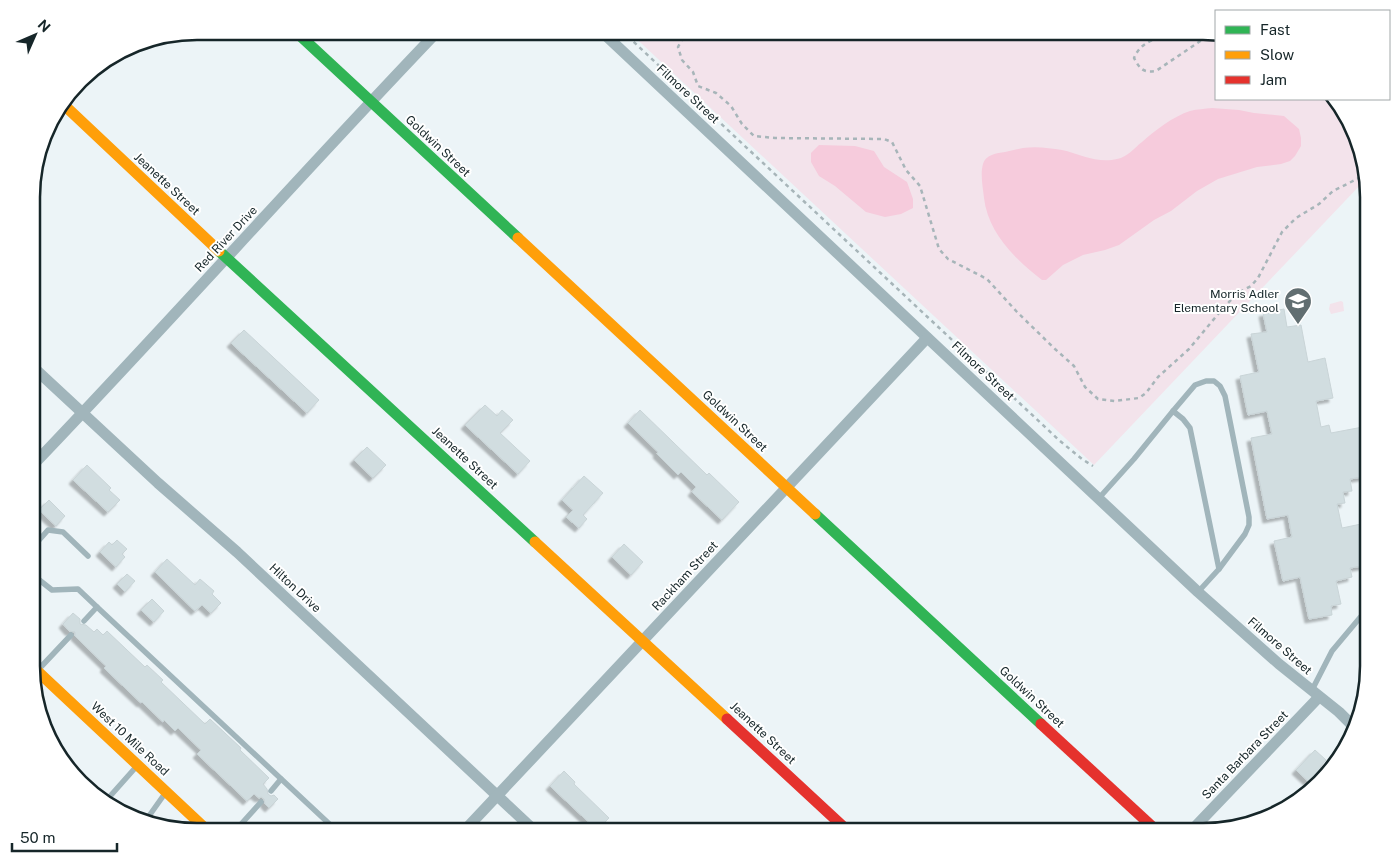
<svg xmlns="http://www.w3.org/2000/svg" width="1400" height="863" viewBox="0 0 1400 863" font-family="'Public Sans',sans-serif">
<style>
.green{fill:#f3e3eb}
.water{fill:#f6cbdc}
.building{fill:#d1dde0;stroke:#c9d4d7;filter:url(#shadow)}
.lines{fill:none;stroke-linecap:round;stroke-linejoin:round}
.path{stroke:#a7b5b9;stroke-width:2.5;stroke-dasharray:4 4;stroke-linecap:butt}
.lane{stroke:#a1b5bb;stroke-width:5.5}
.street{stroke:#a1b5bb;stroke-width:11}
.fast{stroke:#30b455;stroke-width:11}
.slow{stroke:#ff9f0a;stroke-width:11}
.jam{stroke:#e5322d;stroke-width:11}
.labels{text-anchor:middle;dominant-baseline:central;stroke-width:4;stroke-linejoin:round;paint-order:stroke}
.street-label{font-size:12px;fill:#162629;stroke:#fff}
.poi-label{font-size:12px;fill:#162629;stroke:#fff;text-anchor:end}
.rim{fill:none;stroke:#162629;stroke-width:2.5}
</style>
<defs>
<filter id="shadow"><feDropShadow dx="-4" dy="4" stdDeviation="1" flood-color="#0004"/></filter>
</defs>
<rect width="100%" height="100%" fill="#ecf4f7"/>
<g class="green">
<polygon points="628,31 1204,31 1216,33 1216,99 1332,99 1346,114 1368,185 1364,181 1094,465"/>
<polygon points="1341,301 1343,302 1344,311 1331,314 1329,309 1330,304"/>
</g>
<g class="water">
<path d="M1212 108 1239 110 1254 113 1284 116 1299 129 1301 138V146L1295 156 1290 161 1281 164 1257 167 1218 179 1197 191 1171 211 1154 220 1119 245 1105 250 1083 255 1063 265 1046 280H1042C1016 260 988 233 984 198 983 188 980 174 983 164 985 155 997 153 1005 152 1011 151 1017 149 1023 148 1036 146 1050 148 1062 150 1080 154 1098 164 1117 159 1128 157 1134 148 1142 142 1154 131 1174 116 1190 111 1197 109 1205 109 1212 108Z"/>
<polygon points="819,145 855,146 874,151 884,167 907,182 913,199 913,208 901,214 885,217 866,212 835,186 819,176 811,162 811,153"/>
</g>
<g class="building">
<polygon points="1284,309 1287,327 1301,325 1308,362 1325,358 1333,398 1316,401 1321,427 1329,425 1331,433 1368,426 1368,476 1350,479 1352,491 1343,492 1345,503 1337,504 1342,528 1361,524 1368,565 1350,568 1352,577 1336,581 1341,604 1331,606 1332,615 1309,619 1300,577 1283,581 1274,541 1292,537 1288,515 1267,519 1251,438 1272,434 1267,411 1248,415 1240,376 1259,372 1251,334 1267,332 1263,313"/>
<polygon points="244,330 319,400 307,413 231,343"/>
<polygon points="485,405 497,416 502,410 513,420 500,433 530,461 518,474 465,425"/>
<polygon points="640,410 707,475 709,473 739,502 722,520 692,492 696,487 681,472 678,475 657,454 658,452 628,423"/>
<polygon points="367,447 386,465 373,478 354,460"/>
<polygon points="87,465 111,488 109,490 120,500 108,512 73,480"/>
<polygon points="584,476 603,493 583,515 587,519 579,528 566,517 573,510 562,500"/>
<polygon points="49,500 65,516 56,526 39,510"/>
<polygon points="117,540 127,549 122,554 125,557 116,567 100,552 109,542 112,545"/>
<polygon points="624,544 643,562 631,575 612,557"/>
<polygon points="167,559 195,585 200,579 214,591 212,594 221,603 211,613 202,605 195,611 155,572"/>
<polygon points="127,574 135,581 125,592 117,584"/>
<polygon points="152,599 164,611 154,622 141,610"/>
<polygon points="73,613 80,619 80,624 86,625 94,632 97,629 103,635 107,631 145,667 147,665 163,680 161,682 205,724 210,719 241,748 240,750 269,778 263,784 267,789 268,794 271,796 274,795 278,799 269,808 265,804 264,799 261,797 259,798 254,794 247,801 197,754 201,750 178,728 175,731 164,720 163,722 142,702 141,703 104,668 106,666 75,636 75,632 69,631 63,624"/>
<polygon points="1315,750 1326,760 1320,767 1326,772 1312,785 1296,770"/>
<polygon points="564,771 575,782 574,784 609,818 597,830 550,786"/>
</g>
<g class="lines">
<g class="path">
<polyline points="622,31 1060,441 1082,459 1093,466"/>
<polyline points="688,31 684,36 678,47 682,60 693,72 698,86 716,93 731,106 742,124 754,136 775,138 884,139 892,142 906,170 920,186 939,249 948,259 987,279 1017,312 1055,349 1074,366 1085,387 1098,399 1115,401 1139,398 1146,393 1158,377 1189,349 1224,307 1238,293 1251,286 1258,278 1282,232 1296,218 1319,204 1333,191 1365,175"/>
<path d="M1174 31C1158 40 1142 39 1134 58 1140 69 1143 73 1156 71L1212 33"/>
</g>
<g class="lane">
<polyline points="1173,411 1195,385 1206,381 1214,381 1220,386 1225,396 1249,517 1249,525 1245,534 1219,569"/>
<polyline points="1099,498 1134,459 1173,411 1183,419 1190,428 1219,569 1198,592"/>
<polyline points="33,547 48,530 63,532 88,556"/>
<polyline points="33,575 52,590 78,589 97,607"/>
<polyline points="84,621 97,607 338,832"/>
<polyline points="38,670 71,635"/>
<polyline points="1312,690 1332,651 1368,608"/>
<polyline points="271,791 281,779"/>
<polyline points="104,803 136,767"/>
<polyline points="144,823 166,792"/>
<polyline points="234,832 261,802"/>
</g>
<g class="street">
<polyline points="601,31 1198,592 1279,664 1339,712 1352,725"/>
<polyline points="33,367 158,483 237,552 536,832"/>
<path d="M33 465C170 322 301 174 438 31"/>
<polyline points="1191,831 1319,697"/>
<polyline points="463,832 927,338"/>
</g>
<g class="fast">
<polyline points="295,31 518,238"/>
<polyline points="219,251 535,542"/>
<polyline points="815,514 1041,724"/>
</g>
<g class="slow">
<polyline points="63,104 219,251"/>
<polyline points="518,238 815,514"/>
<polyline points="535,542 727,719"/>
<polyline points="33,667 209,832"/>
</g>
<g class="jam">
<polyline points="727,719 849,832"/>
<polyline points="1041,724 1157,831"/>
</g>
</g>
<defs>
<g id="school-pin" transform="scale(1.4375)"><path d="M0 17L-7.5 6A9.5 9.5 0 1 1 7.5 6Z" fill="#616e71" stroke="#fff"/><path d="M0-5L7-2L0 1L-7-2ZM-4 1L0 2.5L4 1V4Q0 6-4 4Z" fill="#fff"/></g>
</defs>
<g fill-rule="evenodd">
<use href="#school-pin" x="1298" y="301"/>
</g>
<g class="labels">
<g class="street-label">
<text transform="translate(688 94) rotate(43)">Filmore Street</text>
<text transform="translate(438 146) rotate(43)">Goldwin Street</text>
<text transform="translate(167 184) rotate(43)">Jeanette Street</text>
<text transform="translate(226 239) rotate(-47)">Red River Drive</text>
<text transform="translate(983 371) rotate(43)">Filmore Street</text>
<text transform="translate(735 421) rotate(43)">Goldwin Street</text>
<text transform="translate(465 458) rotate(43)">Jeanette Street</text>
<text transform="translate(685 576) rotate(-47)">Rackham Street</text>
<text transform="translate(295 588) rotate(43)">Hilton Drive</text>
<text transform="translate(1280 646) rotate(41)">Filmore Street</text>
<text transform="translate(1032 697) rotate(43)">Goldwin Street</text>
<text transform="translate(763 733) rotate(43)">Jeanette Street</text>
<text transform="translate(130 739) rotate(43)">West 10 Mile Road</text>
<text transform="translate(1245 755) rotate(-46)">Santa Barbara Street</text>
</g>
<g class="poi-label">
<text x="1279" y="294">Morris Adler<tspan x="1279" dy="14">Elementary School</tspan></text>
</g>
</g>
<path d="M0 0H1400V863H0ZM197 40H1203A157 157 0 0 1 1360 197V666A157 157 0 0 1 1203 823H197A157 157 0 0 1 40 666V197A157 157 0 0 1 197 40Z" fill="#fff" fill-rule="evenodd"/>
<path class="rim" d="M197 40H1203A157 157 0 0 1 1360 197V666A157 157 0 0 1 1203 823H197A157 157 0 0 1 40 666V197A157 157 0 0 1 197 40Z"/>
<rect x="1215" y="10" width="175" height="90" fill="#ffffff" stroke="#a2a8a9"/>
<rect x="1225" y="26" width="25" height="8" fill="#30b455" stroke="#a2a8a9"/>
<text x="1260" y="35" font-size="15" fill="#162629">Fast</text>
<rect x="1225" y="51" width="25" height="8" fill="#ff9f0a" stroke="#a2a8a9"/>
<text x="1260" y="60" font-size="15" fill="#162629">Slow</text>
<rect x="1225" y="76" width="25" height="8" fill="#e5322d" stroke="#a2a8a9"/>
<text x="1260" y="85" font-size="15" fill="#162629">Jam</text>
<g transform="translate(35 35) rotate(45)" stroke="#ffffff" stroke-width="4" paint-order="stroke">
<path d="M0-4L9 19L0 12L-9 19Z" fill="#162629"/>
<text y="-8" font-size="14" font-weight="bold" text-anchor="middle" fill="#162629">N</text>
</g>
<path d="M12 843v8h105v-8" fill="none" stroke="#162629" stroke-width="2.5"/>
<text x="20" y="843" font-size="15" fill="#162629" stroke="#ffffff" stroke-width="4" paint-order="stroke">50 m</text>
</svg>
